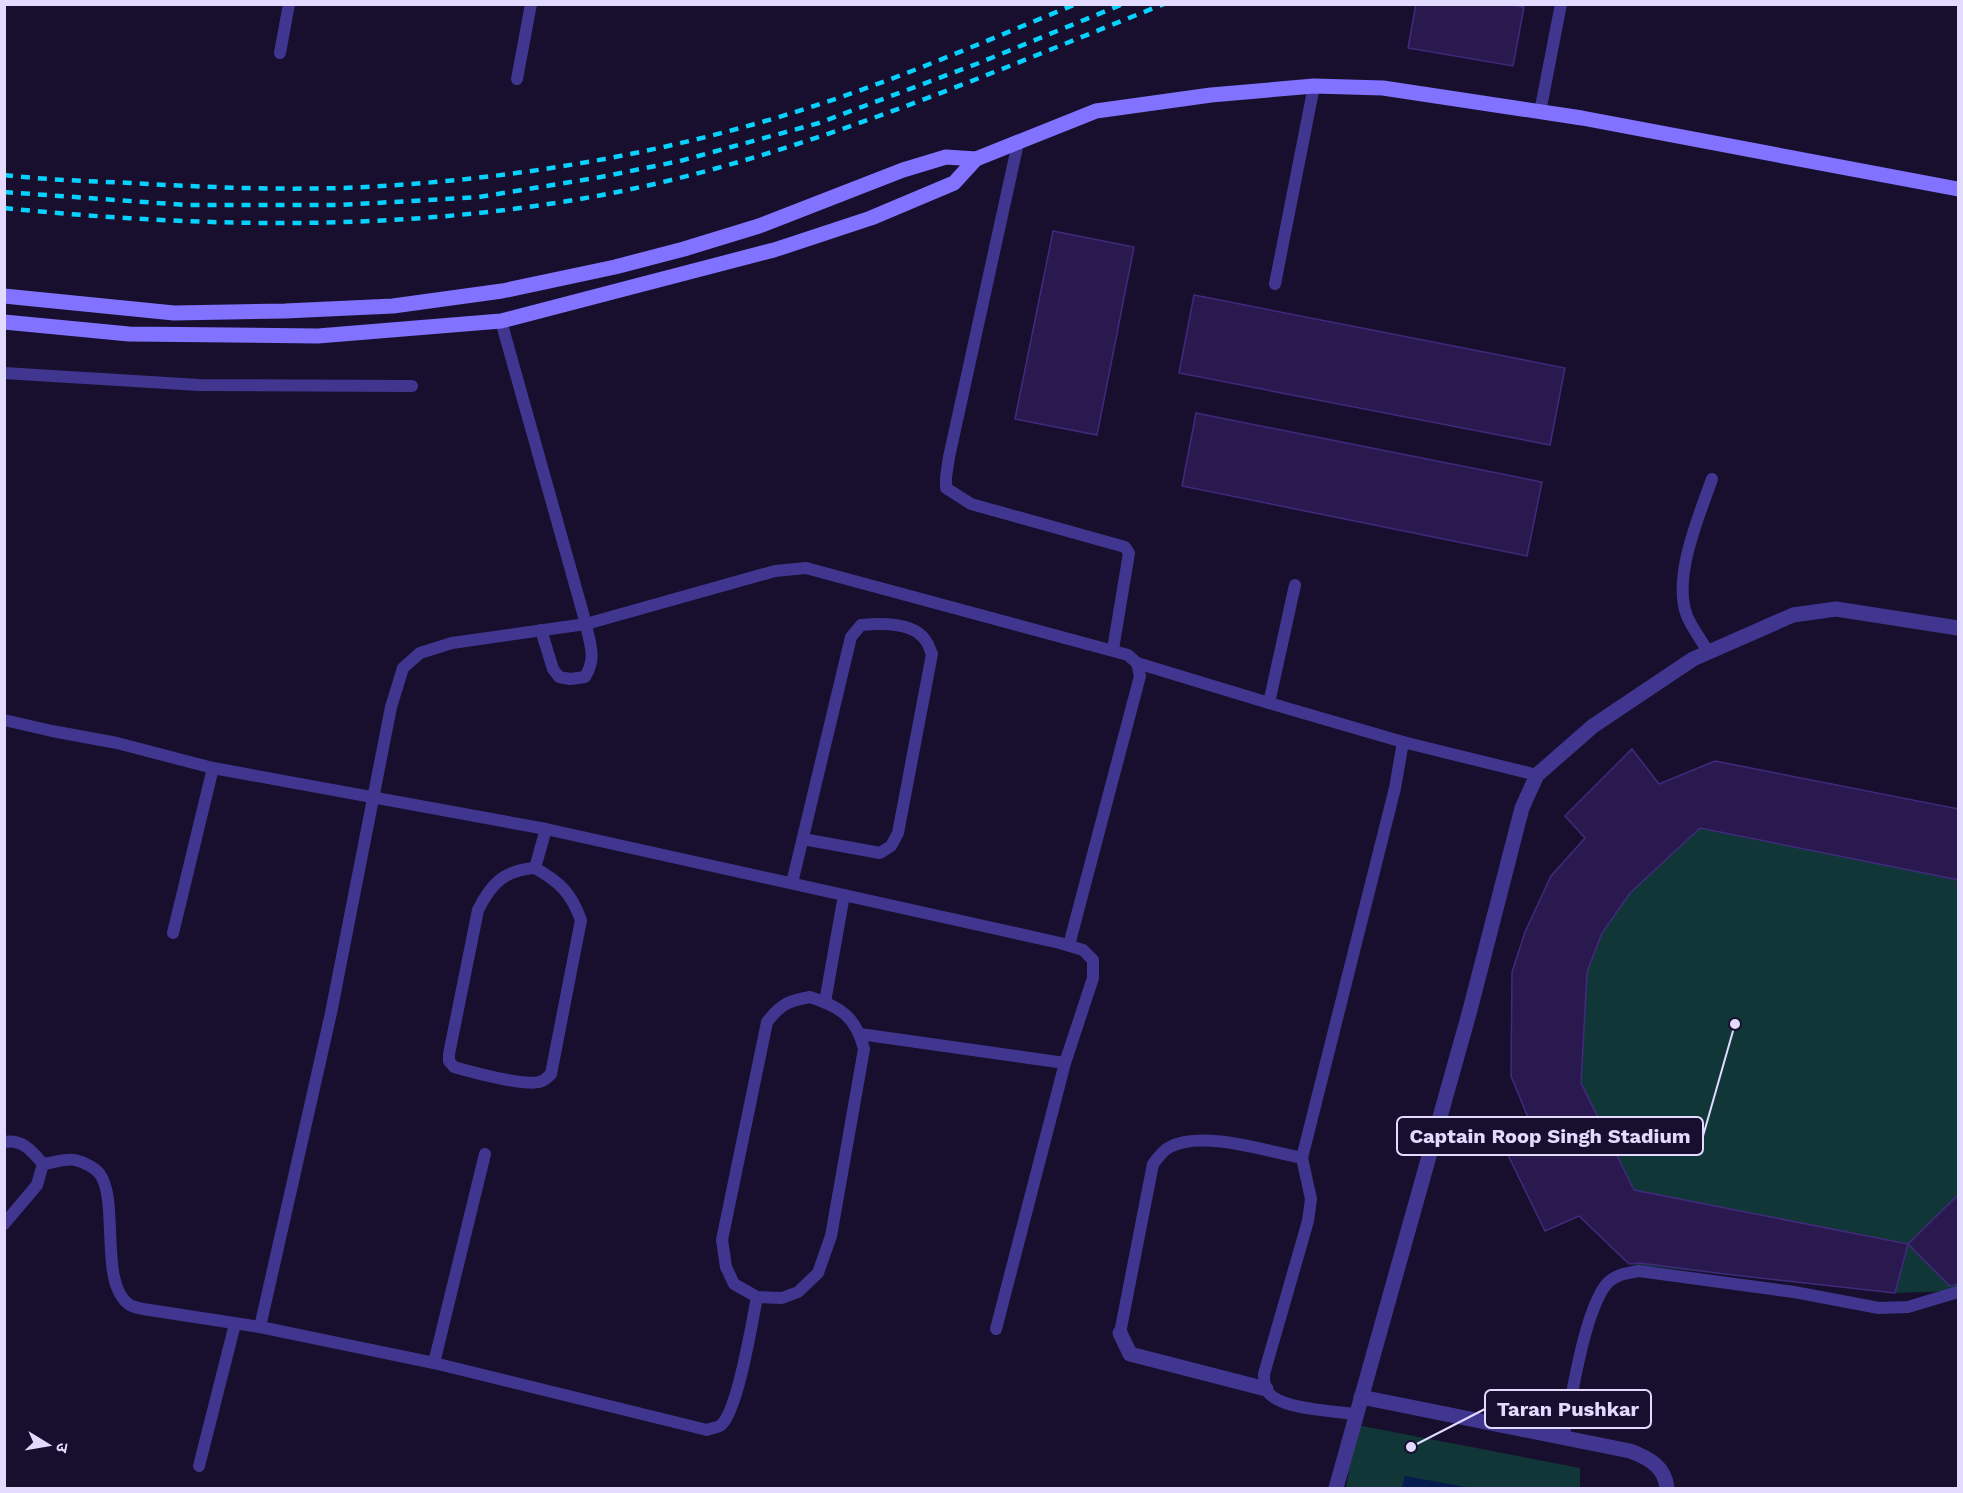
<svg xmlns="http://www.w3.org/2000/svg" width="1963" height="1493" viewBox="0 0 1963 1493" font-family="'Work Sans','Noto Sans Devanagari',sans-serif">
<style>
.green{fill:#113637}
.water{fill:#061b4f}
.building{fill:#29194f;stroke:#412a7d;stroke-width:1.5}
.lines{fill:none;stroke-linecap:round;stroke-linejoin:round}
.lane{stroke:#41368f;stroke-width:12}
.street{stroke:#41368f;stroke-width:15}
.secondary{stroke:#8172ff;stroke-width:15}
.rail{stroke:#07d2ff;stroke-width:4.5;stroke-dasharray:9 8;stroke-linecap:butt}
.leader{fill:none;stroke:#e2dbff;stroke-width:2}
.callout-dot{fill:#e2dbff;stroke:#170f2d;stroke-width:2}
.callout{fill:#170f2d;stroke:#e2dbff;stroke-width:2}
.callout-label{font-size:20px;text-anchor:middle;font-weight:bold;fill:#e2dbff}
</style>
<rect width="100%" height="100%" fill="#170f2d"/>
<g class="green">
<polygon points="1632,749 1659,784 1715,761 1958,809 1958,1286 1954,1291 1895,1293 1629,1264 1579,1216 1545,1231 1506,1151 1536,1137 1511,1076 1512,971 1525,932 1551,876 1585,838 1565,816"/>
<polygon points="1357,1425 1580,1468 1580,1488 1346,1488"/>
</g>
<polygon class="water" points="1405,1476 1472,1488 1402,1488"/>
<g class="building">
<polygon points="1416,4 1506,4 1524,7 1513,66 1408,48"/>
<polygon points="1053,231 1134,247 1097,435 1015,419"/>
<polygon points="1194,295 1565,368 1550,445 1179,373"/>
<polygon points="1196,413 1542,482 1527,556 1182,486"/>
<polygon points="1632,749 1659,784 1715,761 1959,809 1959,880 1700,828 1630,893 1602,933 1587,972 1581,1083 1634,1190 1908,1244 1895,1293 1725,1274 1640,1263 1629,1264 1579,1216 1545,1231 1506,1151 1536,1137 1511,1076 1512,972 1525,932 1551,876 1585,838 1565,816"/>
<polygon points="1959,1194 1959,1284 1950,1286 1908,1244"/>
</g>
<g class="lines">
<g class="lane">
<polyline points="280,53 289,4"/>
<polyline points="517,79 531,4"/>
<polyline points="1540,112 1561,4"/>
<polyline points="1018,143 949,457 946,477 946,488 971,504 1125,547 1129,553 1113,649"/>
<polyline points="1275,284 1314,86"/>
<path d="M501 321 586 624C590 646 597 657 585 677L570 679 559 677 553 669 541 630"/>
<polyline points="4,373 199,385 412,386"/>
<polyline points="1295,585 1269,703 1403,742 1537,775"/>
<path d="M1708 652C1702 641 1692 628 1687 616 1672 578 1699 516 1712 479"/>
<polyline points="1137,663 1269,703"/>
<polyline points="4,720 52,731 117,743 213,768 546,829 1060,943 1083,950 1093,960 1093,978 1065,1063 996,1329"/>
<path d="M535 868C560 882 571 893 581 920L551 1074C547 1078 544 1081 539 1082 522 1086 472 1072 454 1067L449 1061V1054L478 910C491 884 504 870 535 868Z"/>
<polyline points="535,868 546,829"/>
<path d="M792 883 851 637 861 625C881 623 914 622 926 641 929 645 930 650 932 654L898 833 891 846 880 853 803 839"/>
<polyline points="173,933 213,768"/>
<path d="M810 997C841 1007 856 1017 864 1049L831 1236 818 1273 798 1292 782 1298 757 1297 734 1284 726 1267 722 1240 767 1022C781 1004 788 1001 810 997Z"/>
<polyline points="825,1002 844,895"/>
<polyline points="860,1034 1065,1063"/>
<path d="M4 1142C23 1139 32 1151 43 1164L37 1185 4 1224"/>
<path d="M43 1164C53 1163 66 1158 75 1160 83 1162 94 1167 99 1173 120 1198 98 1285 130 1305 133 1307 139 1308 143 1309L260 1327 434 1363 707 1430C711 1428 718 1428 721 1425 738 1411 752 1322 757 1297"/>
<polyline points="260,1327 331,1013 391,707 403,668 420,653 452,643 586,624 775,571 806,568 1128,655 1137,663 1140,676 1069,945"/>
<path d="M1120 1333 1153 1164C1158 1158 1163 1150 1170 1147 1202 1130 1266 1151 1302 1158"/>
<polyline points="434,1363 485,1154"/>
<path d="M1356 1414C1335 1411 1276 1410 1266 1389 1264 1385 1264 1378 1264 1374L1308 1221 1311 1199 1302 1158 1395 788 1403 742"/>
<path d="M1563 1438C1572 1398 1583 1317 1605 1286 1613 1275 1626 1273 1639 1271L1794 1292 1879 1308 1908 1307 1958 1292"/>
<polyline points="199,1466 235,1324"/>
</g>
<g class="street">
<polyline points="1120,1333 1130,1354 1266,1389"/>
<path d="M1361 1397 1630 1451C1649 1458 1665 1467 1667 1488"/>
<polyline points="1336,1488 1470,1010 1522,808 1537,775 1593,726 1693,659 1793,615 1836,609 1958,628"/>
</g>
<g class="secondary">
<polyline points="4,296 174,313 285,311 393,306 502,291 615,267 684,249 759,226 903,170 946,157 976,159 1096,111 1211,95 1314,86 1383,88 1582,118 1958,189"/>
<polyline points="4,322 129,334 318,336 501,321 774,250 871,218 954,183 976,159"/>
</g>
<g class="rail">
<path d="M4 175C47 180 89 181 131 183 201 187 271 190 341 188 499 182 658 156 808 108 899 79 988 40 1076 4"/>
<polyline points="4,192 186,205 341,205 479,197 601,177 680,161 819,123 979,63 1123,4"/>
<path d="M4 208C203 228 405 232 602 195 797 158 980 77 1164 4"/>
</g>
</g>
<path class="leader" d="M1735 1024L1703 1136M1411 1447L1485 1409"/>
<g class="callout-dot">
<circle cx="1735" cy="1024" r="6"/>
<circle cx="1411" cy="1447" r="6"/>
</g>
<g class="callout">
<rect x="1397" y="1117" width="306" height="38" rx="6"/>
<rect x="1485" y="1390" width="166" height="38" rx="6"/>
</g>
<g class="callout-label">
<text x="1550" y="1143">Captain Roop Singh Stadium</text>
<text x="1568" y="1416">Taran Pushkar</text>
</g>
<rect width="1963" height="1493" fill="none" stroke="#e2dbff" stroke-width="12"/>
<g transform="translate(48 1445) rotate(101)" stroke="#170f2d" stroke-width="4.5" paint-order="stroke">
<path d="M0-4.5L10 22L0 15L-10 22Z" fill="#e2dbff"/>
<text y="-9" font-size="16" font-weight="bold" text-anchor="middle" fill="#e2dbff">उ</text>
</g>
</svg>
